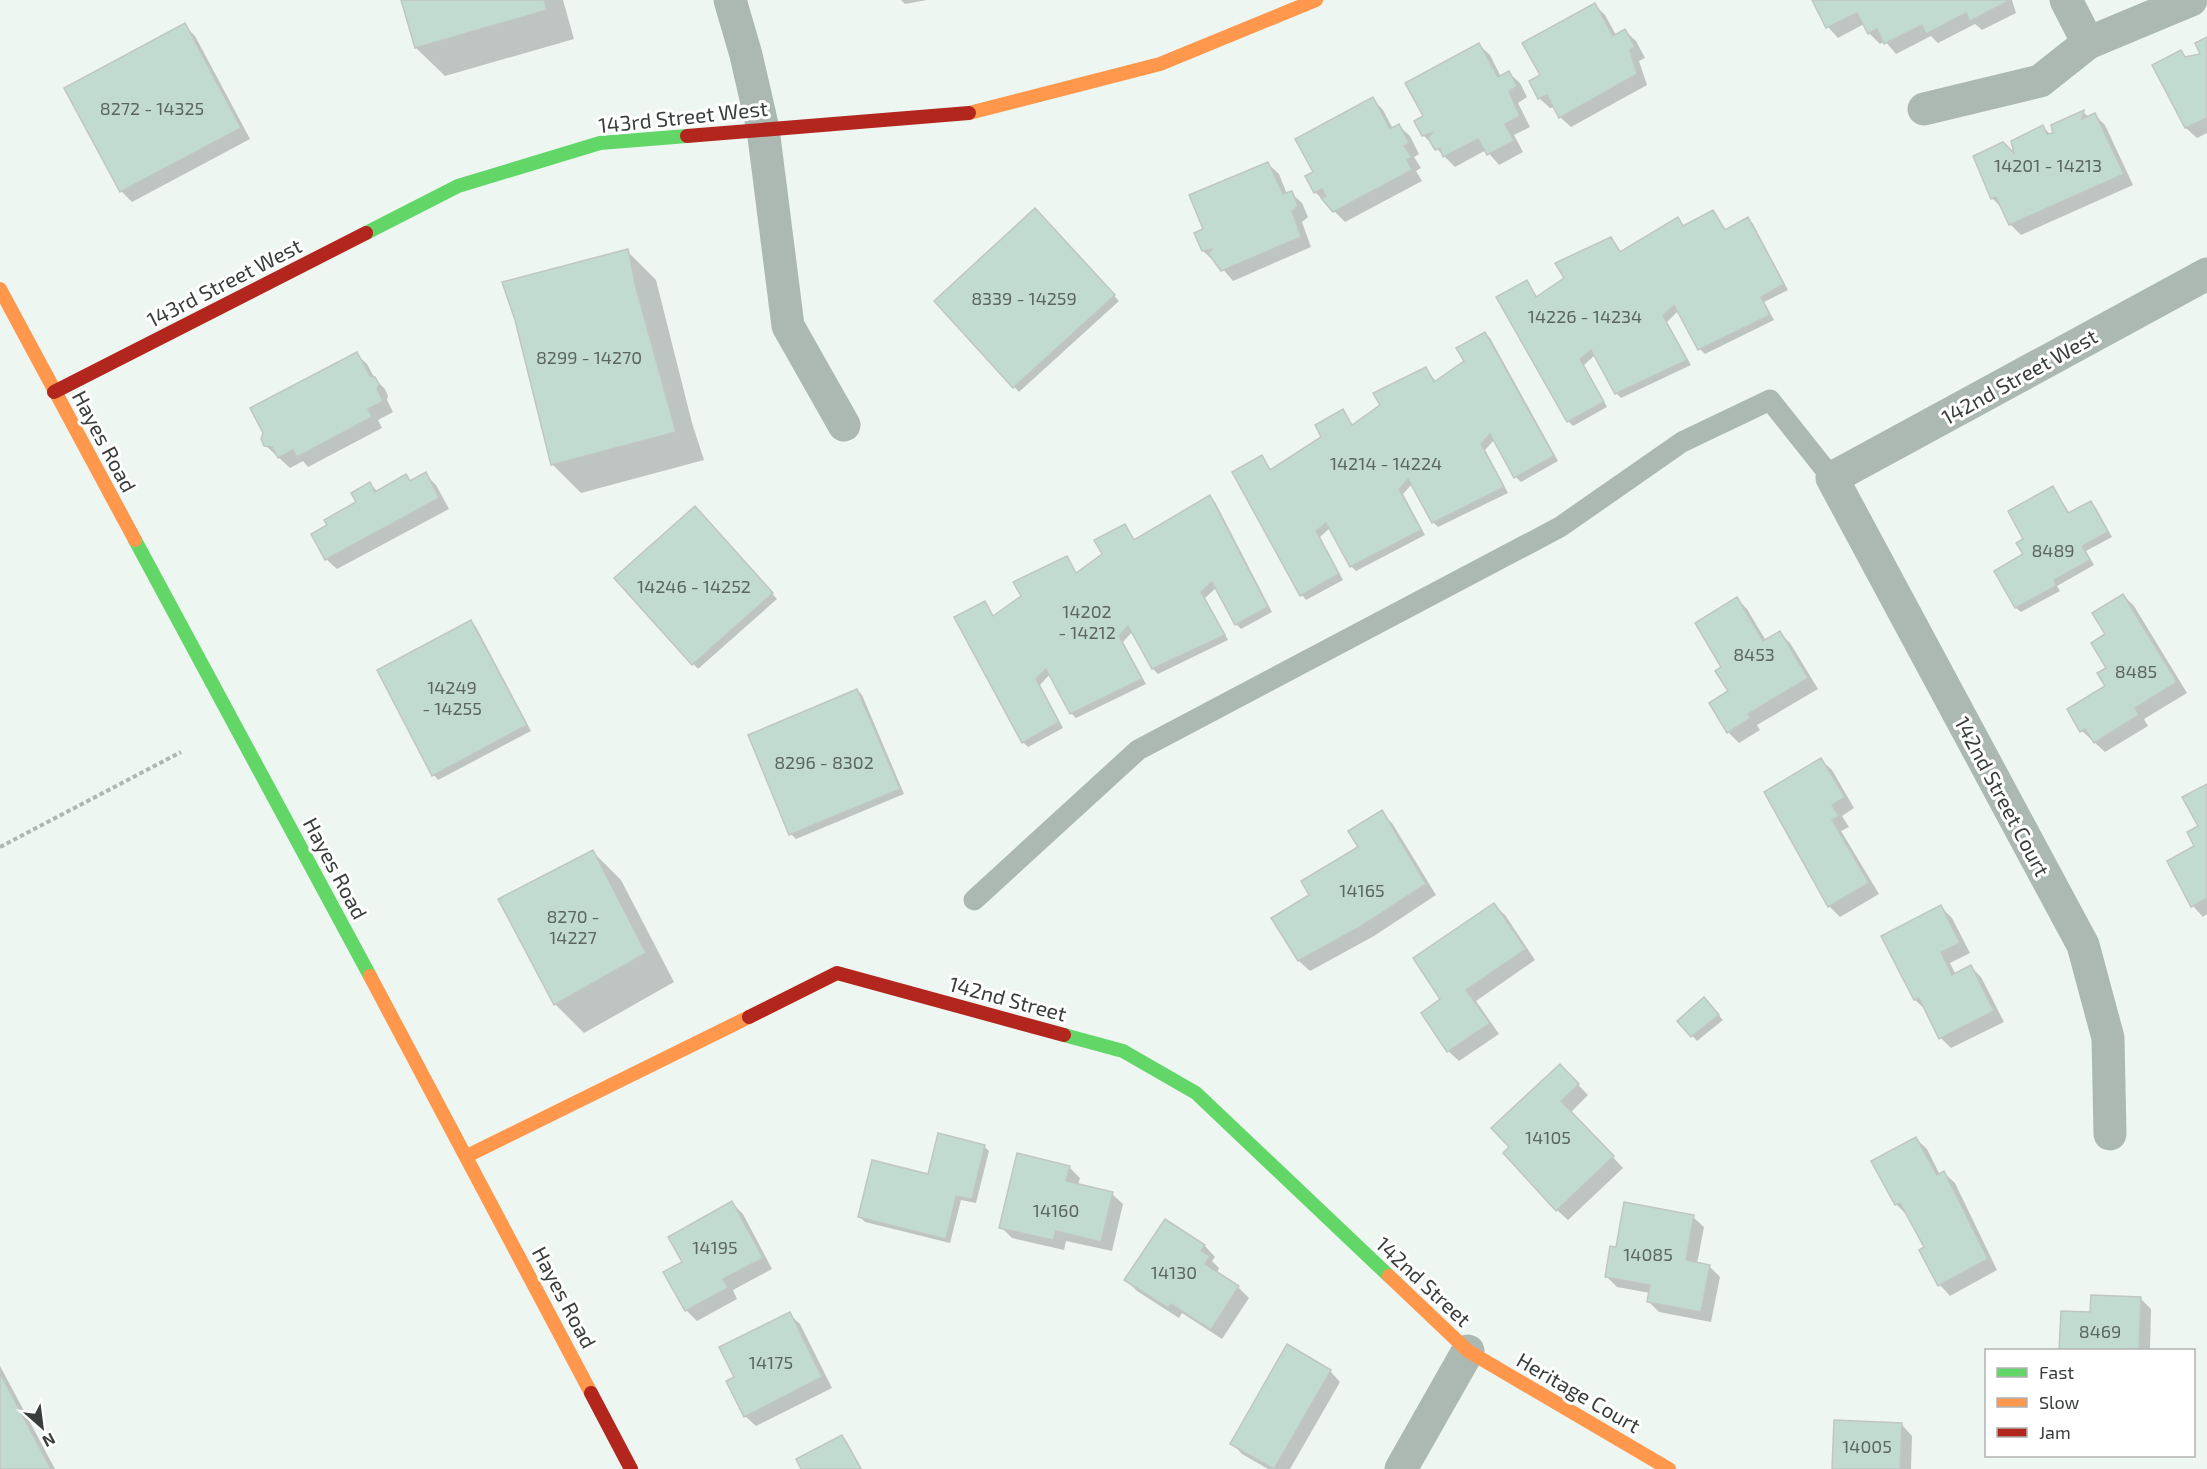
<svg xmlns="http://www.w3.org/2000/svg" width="2207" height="1469" viewBox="0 0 2207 1469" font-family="'Exo 2',sans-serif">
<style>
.shadow{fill:#0003}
.building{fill:#c2dbd1;stroke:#c0c6c3;stroke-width:1.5}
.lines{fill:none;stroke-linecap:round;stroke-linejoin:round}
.path{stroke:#adb7b2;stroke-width:4;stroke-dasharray:4.5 3;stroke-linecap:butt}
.lane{stroke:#acb9b2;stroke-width:21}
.street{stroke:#acb9b2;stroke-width:33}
.fast{stroke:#63d668;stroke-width:14}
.slow{stroke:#ff974d;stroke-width:14}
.jam{stroke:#b3261e;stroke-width:14}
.labels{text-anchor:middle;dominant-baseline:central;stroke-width:6;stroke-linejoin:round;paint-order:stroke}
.number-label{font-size:18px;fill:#5b6561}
.street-label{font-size:21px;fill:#393e3c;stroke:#fff}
</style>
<rect width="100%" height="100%" fill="#eef6f2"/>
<g class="shadow">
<polygon points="402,0 563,0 574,39 445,76 416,48"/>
<polygon points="901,0 927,0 905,4"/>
<polygon points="1814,0 2012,0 2016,13 1982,30 1975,24 1938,43 1931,36 1896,54 1885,41 1880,44 1869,33 1864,24 1838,38 1828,27"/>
<polygon points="1595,5 1605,15 1616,35 1625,31 1636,41 1645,58 1639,61 1647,85 1571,127 1560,117 1555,107 1550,108 1539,98 1542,76"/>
<polygon points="184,25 195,36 250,139 132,202 121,191"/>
<polygon points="2207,39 2207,133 2197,138 2186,128 2154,66 2180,52 2187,58 2203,54"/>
<polygon points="1479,45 1490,55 1501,77 1509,73 1520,83 1527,97 1518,103 1530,127 1514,135 1523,152 1499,165 1486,150 1455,167 1423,135 1425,117"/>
<polygon points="1373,99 1383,110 1393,129 1399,126 1410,136 1419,154 1414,157 1421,168 1416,171 1422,181 1345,222 1315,192 1315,173"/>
<polygon points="2083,112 2089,117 2094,114 2105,125 2133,185 2021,235 2011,225 2003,209 1992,198 2017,155 2043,127 2051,135"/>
<polygon points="1268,164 1279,174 1287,194 1291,193 1302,203 1308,217 1302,222 1311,247 1233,281 1216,261 1214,261 1203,251 1205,230"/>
<polygon points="1035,210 1119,301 1019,392 936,301"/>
<polygon points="1713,211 1726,230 1748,219 1753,224 1788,290 1764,302 1774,320 1705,354 1700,349 1679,310 1667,322 1691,365 1621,398 1616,393 1595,355 1584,365 1607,407 1573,426 1568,421 1527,282 1538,298 1566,279 1611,238 1622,253 1678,219 1685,227"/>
<polygon points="627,251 656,280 692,423 704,460 581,493 552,464"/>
<polygon points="1485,333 1490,338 1558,461 1521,482 1516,477 1495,439 1485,450 1508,493 1438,527 1433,522 1412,484 1403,494 1425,535 1356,571 1351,566 1330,528 1320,537 1343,580 1306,600 1302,595 1262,457 1272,471 1324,438 1343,411 1353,426 1426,368 1436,382 1466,362"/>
<polygon points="356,354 367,364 375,379 385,389 388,396 387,400 393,412 378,420 382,428 308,467 303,461 290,468 265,445"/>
<polygon points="425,474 436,485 449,509 337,569 326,559 329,526 358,502 370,484 378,492 406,476 412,482"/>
<polygon points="2053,488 2070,514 2091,503 2096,508 2112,537 2086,551 2094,565 2057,586 2060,591 2021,612 2016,608 1996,571 2025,555 2025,539"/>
<polygon points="1210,497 1215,502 1272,612 1241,629 1236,624 1217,587 1205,598 1228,640 1158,674 1153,669 1133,631 1123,642 1146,684 1076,718 1071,713 1050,674 1040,685 1063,728 1028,747 1023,742 984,603 994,617 1022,596 1066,558 1077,574 1104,554 1125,526 1136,541"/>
<polygon points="700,513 777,599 698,669 617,579"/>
<polygon points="2123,595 2134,606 2187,693 2144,719 2148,726 2105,752 2082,731 2069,709 2107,686 2108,668"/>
<polygon points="1737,599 1747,609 1766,641 1779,632 1790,643 1818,689 1757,725 1760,730 1739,743 1728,732 1711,703 1730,692 1724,668"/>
<polygon points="471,622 476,627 531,731 438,780 434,775"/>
<polygon points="857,690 862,695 904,794 796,839 791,834"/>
<polygon points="1821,760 1832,770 1854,808 1842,816 1849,827 1841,831 1879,894 1840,917 1829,906"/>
<polygon points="2207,786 2207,914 2203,917 2193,906 2196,847"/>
<polygon points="1381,812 1392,823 1436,895 1374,936 1310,971 1299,961 1274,918 1311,896 1360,847"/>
<polygon points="593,852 621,880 674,982 584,1033 555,1004 500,900"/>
<polygon points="1494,905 1505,915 1535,960 1476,1001 1499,1034 1459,1061 1448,1051 1442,999"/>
<polygon points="1941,907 1952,918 1970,953 1950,963 1956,975 1971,967 1981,977 2004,1022 1951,1048 1941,1038 1926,1010 1915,1000 1883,936"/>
<polygon points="1709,1004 1723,1020 1697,1041 1679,1021"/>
<polygon points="1560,1066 1588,1095 1571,1112 1623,1168 1568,1220 1557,1210 1511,1147"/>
<polygon points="1916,1139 1927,1149 1940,1175 1944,1173 1955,1183 1997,1270 1950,1296 1940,1285 1926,1248 1907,1215 1896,1204"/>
<polygon points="984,1146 989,1151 976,1203 961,1200 950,1243 865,1222 860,1217 929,1175"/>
<polygon points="1069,1167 1080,1178 1078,1185 1112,1194 1123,1204 1112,1251 1066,1241 1064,1250 1012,1238 1001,1227"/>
<polygon points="732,1203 743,1214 772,1269 733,1290 737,1299 697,1321 686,1310 684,1262"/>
<polygon points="1693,1217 1704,1227 1697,1264 1709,1266 1720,1277 1711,1322 1659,1312 1648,1301 1650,1293 1617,1287 1606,1276 1617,1249"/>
<polygon points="1165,1221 1205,1246 1215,1257 1212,1261 1219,1268 1217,1273 1238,1287 1249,1298 1222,1339 1182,1313 1179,1318 1137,1291 1126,1280"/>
<polygon points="2140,1298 2151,1309 2150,1350 2061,1350 2062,1313 2091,1313"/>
<polygon points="789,1314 800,1324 832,1388 756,1426 745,1416 736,1377"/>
<polygon points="0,1366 55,1469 0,1469"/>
<polygon points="1330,1371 1340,1382 1290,1469 1268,1469 1242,1454 1232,1443"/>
<polygon points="1902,1425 1912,1436 1911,1469 1833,1469"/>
<polygon points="842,1437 847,1442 862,1469 803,1469"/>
</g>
<g class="building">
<polygon points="401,0 544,0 547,10 415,48"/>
<polygon points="1812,0 2006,0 2007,2 1970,21 1966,13 1926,34 1922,25 1884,44 1877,29 1868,34 1857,13 1826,28"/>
<polygon points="1595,3 1613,36 1625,29 1635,47 1630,50 1637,74 1559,118 1547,95 1538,99 1529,81 1540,75 1522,43"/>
<polygon points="185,23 241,128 120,192 64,88"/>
<polygon points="2207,37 2207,118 2185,128 2152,65 2181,50 2185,57 2200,54 2195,43"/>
<polygon points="1479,43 1498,77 1509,71 1517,86 1509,92 1520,116 1505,124 1514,141 1487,155 1478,139 1443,157 1440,148 1435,150 1428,138 1432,133 1422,136 1414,121 1423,116 1405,83"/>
<polygon points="1373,97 1390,129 1399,124 1409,143 1404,146 1412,157 1407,160 1412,170 1333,212 1321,198 1326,196 1322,189 1314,193 1305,176 1313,172 1295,139"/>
<polygon points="2084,110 2082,119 2095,113 2124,174 2009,225 1996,197 1991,199 1973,156 2003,142 2014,153 2011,141 2043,125 2047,134 2053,133 2051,125"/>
<polygon points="1268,162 1283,194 1292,191 1298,206 1292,211 1301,237 1221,271 1208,253 1213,249 1202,251 1194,233 1203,229 1189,195"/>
<polygon points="1035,208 1115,295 1013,388 934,301"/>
<polygon points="1713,210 1725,230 1748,217 1784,284 1761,297 1770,315 1698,350 1674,305 1663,316 1687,360 1615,394 1591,350 1580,359 1604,402 1567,422 1496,297 1527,280 1536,297 1564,278 1555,263 1611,237 1620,252 1678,217 1683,226"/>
<polygon points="628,249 636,288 676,432 551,465 515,320 502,282"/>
<polygon points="1485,332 1554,456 1514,478 1490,434 1481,444 1504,487 1432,523 1408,479 1399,489 1421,530 1350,567 1326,523 1316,531 1339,574 1300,596 1232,472 1262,455 1270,470 1321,437 1315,425 1343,409 1352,425 1380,405 1373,393 1426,367 1434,382 1464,361 1456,348"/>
<polygon points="357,352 370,376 375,377 379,384 377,389 383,401 368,409 372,417 297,457 293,450 278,458 272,447 264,446 261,439 263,433 250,408"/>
<polygon points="426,472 439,498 325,560 311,534 327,525 324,520 356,502 351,493 370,482 375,492 406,474 410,481"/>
<polygon points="2053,486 2068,513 2091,501 2108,532 2082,546 2090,560 2054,580 2056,586 2015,608 1994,571 2023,554 2016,543 2023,539 2008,511"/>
<polygon points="1210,495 1268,607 1235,625 1212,582 1201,592 1225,635 1152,669 1128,626 1119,636 1142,679 1070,714 1046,669 1036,679 1059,722 1022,743 954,617 985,601 993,616 1021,596 1013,582 1067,556 1076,573 1102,554 1094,540 1125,524 1134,540"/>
<polygon points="695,506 773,593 692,665 614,578"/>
<polygon points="2123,594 2177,682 2135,708 2139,715 2094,743 2085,729 2080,732 2067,709 2105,686 2097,673 2106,668 2091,643 2105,634 2092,613"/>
<polygon points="1737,597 1763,641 1780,631 1808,678 1748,714 1751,718 1727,733 1709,703 1728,691 1715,671 1721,667 1695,623"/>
<polygon points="471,620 527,725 432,776 377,670"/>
<polygon points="857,689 900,789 789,835 748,735"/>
<polygon points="1821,758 1845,797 1832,805 1839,816 1832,820 1869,883 1828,907 1764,792"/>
<polygon points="2207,784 2207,898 2191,907 2167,861 2194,846 2187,832 2198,826 2182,797"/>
<polygon points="1382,810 1426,884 1363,925 1298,961 1271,918 1309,895 1301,881 1358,847 1348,831"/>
<polygon points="593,850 646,953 554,1005 498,899"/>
<polygon points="1494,903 1526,949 1466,990 1490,1023 1447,1052 1421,1013 1440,999 1413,958"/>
<polygon points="1941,905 1960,943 1941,952 1952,975 1971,965 1994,1011 1939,1039 1919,998 1914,1000 1881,936"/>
<polygon points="1704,997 1719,1015 1691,1037 1677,1021"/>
<polygon points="1560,1064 1579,1084 1561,1101 1614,1156 1556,1211 1503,1153 1509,1147 1491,1128"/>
<polygon points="938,1133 985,1145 972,1199 956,1196 946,1239 858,1217 872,1160 928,1174"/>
<polygon points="1916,1137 1937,1175 1944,1171 1988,1259 1938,1286 1919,1250 1924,1247 1900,1203 1895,1205 1871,1161"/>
<polygon points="1017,1153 1070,1166 1066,1181 1113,1192 1101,1242 1056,1231 1053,1240 999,1228"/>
<polygon points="732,1201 763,1258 723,1279 728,1288 685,1311 663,1272 682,1262 668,1237"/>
<polygon points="1624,1202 1694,1215 1686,1260 1710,1265 1701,1312 1647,1302 1650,1285 1605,1277 1610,1246 1616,1247"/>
<polygon points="1165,1219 1205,1245 1201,1251 1210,1256 1205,1264 1239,1286 1211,1330 1171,1304 1168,1308 1124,1280"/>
<polygon points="2091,1295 2141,1297 2139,1350 2059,1350 2061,1311 2090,1312"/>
<polygon points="790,1312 822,1377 744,1417 726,1381 734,1377 719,1347"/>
<polygon points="1287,1344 1331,1370 1274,1469 1230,1444"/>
<polygon points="0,1373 51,1469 0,1469"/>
<polygon points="1834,1420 1902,1423 1900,1469 1832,1469"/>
<polygon points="842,1435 861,1469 801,1469 796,1459"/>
</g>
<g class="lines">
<polyline class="path" points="0,847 181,752"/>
<polyline class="lane" points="974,900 1138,750 1560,527 1682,442 1770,400 1832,478"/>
<g class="street">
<polyline points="730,0 746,55 763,129 788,326 844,425"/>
<polyline points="2066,0 2088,43"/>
<polyline points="1924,109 2040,81 2088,43 2191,0"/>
<polyline points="2110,1134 2108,1038 2083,945 1832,478 2207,274"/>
<polyline points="1401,1469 1468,1351"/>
</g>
<g class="fast">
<polyline points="366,233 458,186 600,143 687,136"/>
<polyline points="135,540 370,976"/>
<polyline points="1064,1035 1123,1051 1196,1093 1389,1276"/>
</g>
<g class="slow">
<polyline points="969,113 1160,64 1316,0"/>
<polyline points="0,289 135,540"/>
<polyline points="370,976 591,1393"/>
<polyline points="467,1156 749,1017"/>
<polyline points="1389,1276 1468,1351 1669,1469"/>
</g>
<g class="jam">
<polyline points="687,136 969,113"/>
<polyline points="54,392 366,233"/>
<polyline points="749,1017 837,973 1064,1035"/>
<polyline points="591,1393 631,1469"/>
</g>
</g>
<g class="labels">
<g class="number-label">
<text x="152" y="108">8272 - 14325</text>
<text x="2048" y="165">14201 - 14213</text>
<text x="1024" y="298">8339 - 14259</text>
<text x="1585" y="316">14226 - 14234</text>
<text x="589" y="357">8299 - 14270</text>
<text x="1386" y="463">14214 - 14224</text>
<text x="2053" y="550">8489</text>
<text x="694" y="586">14246 - 14252</text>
<text x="1087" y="611">14202<tspan x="1087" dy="21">- 14212</tspan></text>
<text x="1754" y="654">8453</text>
<text x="2136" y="671">8485</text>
<text x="452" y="687">14249<tspan x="452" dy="21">- 14255</tspan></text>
<text x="824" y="762">8296 - 8302</text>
<text x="1362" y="890">14165</text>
<text x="573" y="916">8270 -<tspan x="573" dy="21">14227</tspan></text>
<text x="1548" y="1137">14105</text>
<text x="1056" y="1210">14160</text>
<text x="715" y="1247">14195</text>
<text x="1648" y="1254">14085</text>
<text x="1174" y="1272">14130</text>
<text x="2100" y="1331">8469</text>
<text x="771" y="1362">14175</text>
<text x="1867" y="1446">14005</text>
</g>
<g class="street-label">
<text transform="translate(683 116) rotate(-6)">143rd Street West</text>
<text transform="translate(224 282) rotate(-27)">143rd Street West</text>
<text transform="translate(2019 376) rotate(-29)">142nd Street West</text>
<text transform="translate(105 441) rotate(62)">Hayes Road</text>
<text transform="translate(2003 796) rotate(62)">142nd Street Court</text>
<text transform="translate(336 868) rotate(62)">Hayes Road</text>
<text transform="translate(1008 998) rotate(15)">142nd Street</text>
<text transform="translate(1424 1281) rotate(43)">142nd Street</text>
<text transform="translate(565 1297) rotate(62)">Hayes Road</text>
<text transform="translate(1579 1392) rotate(30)">Heritage Court</text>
</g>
</g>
<rect x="1985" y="1349" width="210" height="108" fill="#ffffff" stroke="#b0b2b1" stroke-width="1.5"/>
<rect x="1997" y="1368" width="30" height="9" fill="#63d668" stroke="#b0b2b1" stroke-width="1.5"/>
<text x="2039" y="1379" font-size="18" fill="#393e3c">Fast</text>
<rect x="1997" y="1398" width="30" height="9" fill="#ff974d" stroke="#b0b2b1" stroke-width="1.5"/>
<text x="2039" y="1409" font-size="18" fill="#393e3c">Slow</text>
<rect x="1997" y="1428" width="30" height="9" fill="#b3261e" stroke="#b0b2b1" stroke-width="1.5"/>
<text x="2039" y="1439" font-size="18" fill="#393e3c">Jam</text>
<g transform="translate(42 1427) rotate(152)" stroke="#ffffff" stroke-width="4.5" paint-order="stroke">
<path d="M0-4.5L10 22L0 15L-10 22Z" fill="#393e3c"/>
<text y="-9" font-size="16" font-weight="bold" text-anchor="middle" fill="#393e3c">N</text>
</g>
</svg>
